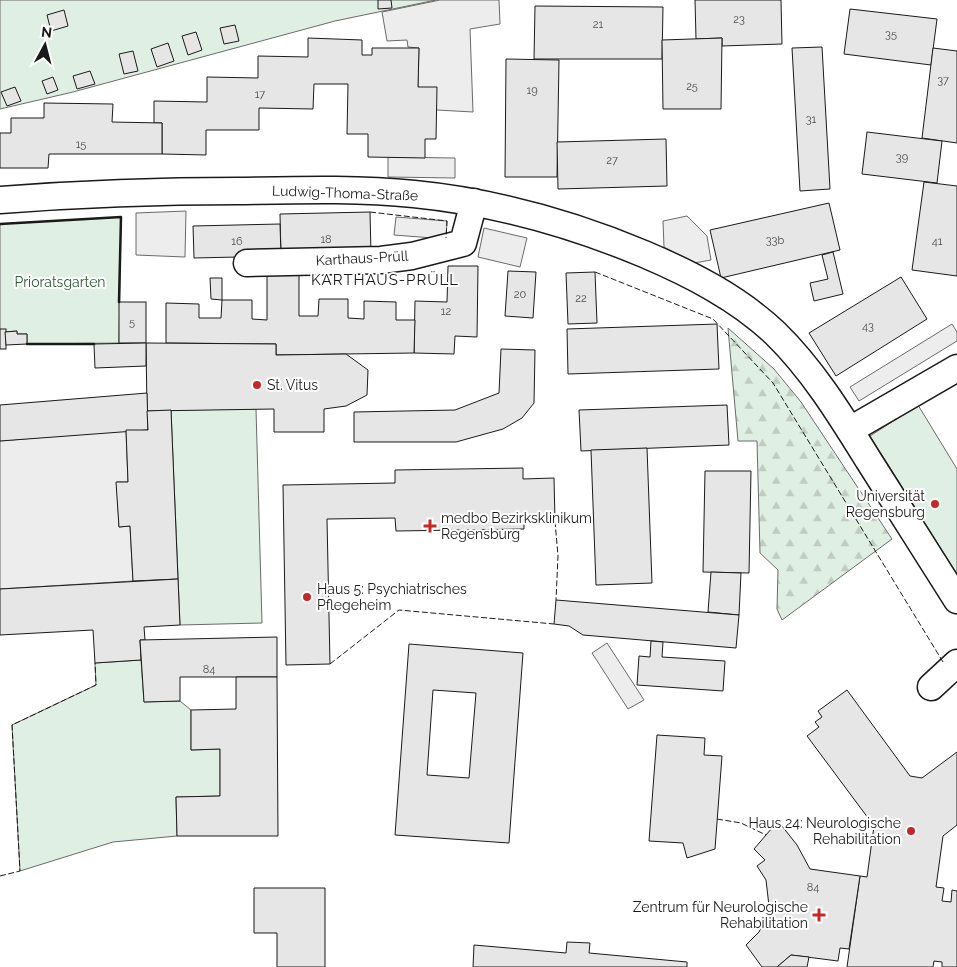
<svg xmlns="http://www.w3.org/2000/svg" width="957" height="967" viewBox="0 0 957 967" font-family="Raleway,sans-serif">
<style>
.green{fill:#e0efe3;stroke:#6a6a6a}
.forest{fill:url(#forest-firs);stroke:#6a6a6a}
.parking{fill:#ededed;stroke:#6a6a6a}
.building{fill:#e6e6e6;stroke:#1a1a1a;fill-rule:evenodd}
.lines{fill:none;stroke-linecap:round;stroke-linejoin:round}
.minor-casing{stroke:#1a1a1a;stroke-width:29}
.minor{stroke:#fff;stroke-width:26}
.fence{stroke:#1a1a1a;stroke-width:1;stroke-dasharray:6 2.5;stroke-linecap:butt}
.wall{stroke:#1a1a1a;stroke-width:2.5}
.poi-dot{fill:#c62828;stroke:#fff;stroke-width:2}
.labels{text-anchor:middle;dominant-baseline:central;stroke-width:4;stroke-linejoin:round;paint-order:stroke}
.number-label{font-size:11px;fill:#4d4d4d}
.street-label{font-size:14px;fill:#1a1a1a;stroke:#fff}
.park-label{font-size:14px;fill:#2b5a34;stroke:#fff}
.poi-label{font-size:14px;fill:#1a1a1a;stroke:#fff;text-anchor:start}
.neighbourhood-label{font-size:15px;letter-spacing:1px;fill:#1a1a1a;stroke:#fff}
</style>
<defs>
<pattern id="forest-firs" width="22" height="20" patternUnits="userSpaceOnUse" patternTransform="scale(1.25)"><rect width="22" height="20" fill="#e0efe3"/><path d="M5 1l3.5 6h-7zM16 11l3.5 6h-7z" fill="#c0ccc2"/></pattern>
</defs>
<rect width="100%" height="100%" fill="#fff"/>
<g class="green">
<polygon points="0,0 436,0 335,21 73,92 0,109"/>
<polygon points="121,217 119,343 27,344 27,334 17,334 17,331 5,332 0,329 0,224"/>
<polygon points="918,405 957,469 957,574 870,436"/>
<polygon points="256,409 262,623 180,625 171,410"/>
<polygon points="141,660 144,702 180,701 191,710 191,750 220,749 220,796 176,797 177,836 113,842 20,871 12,725 96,685 95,663"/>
</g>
<polygon class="forest" points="728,328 774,369 801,402 892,539 782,620 777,609 778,570 760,553 757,441 738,441"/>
<g class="parking">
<polygon points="440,0 499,0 500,24 470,29 473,112 437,110 418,87 419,48 408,47 407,40 387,41 382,12"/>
<polygon points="388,157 455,158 455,178 388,177"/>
<polygon points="186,211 185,257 136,255 136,213"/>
<polygon points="687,216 707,236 711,260 694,263 664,247 663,221"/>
<polygon points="396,217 447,221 446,239 394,235"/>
<polygon points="484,228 527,238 520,267 478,257"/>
<polygon points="952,324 957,332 957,341 859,401 850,387"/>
<polygon points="126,430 128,482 117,482 119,527 130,526 133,581 0,589 0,441"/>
<polygon points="607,643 644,700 628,709 592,653"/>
</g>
<g class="building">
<polygon points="378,0 391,0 392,8 378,9"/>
<polygon points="695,0 781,0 782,44 722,46 722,38 696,39"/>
<polygon points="535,6 663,7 662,59 534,59"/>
<polygon points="850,9 937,19 931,65 844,54"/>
<polygon points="64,10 68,26 51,31 47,15"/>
<polygon points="235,25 239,41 224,44 220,28"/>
<polygon points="196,32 202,50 188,55 182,36"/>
<polygon points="308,38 362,40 362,55 372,55 372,48 419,48 418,87 437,87 436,139 425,139 425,158 368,157 368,134 347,134 348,84 314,84 313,109 259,108 259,130 206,130 206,155 162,154 162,123 154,123 154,101 207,102 207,77 258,78 258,56 308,57"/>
<polygon points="722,38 721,109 663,109 662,40"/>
<polygon points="168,43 174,61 157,67 151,49"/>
<polygon points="822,47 830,189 800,191 792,48"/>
<polygon points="933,48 957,51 957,143 922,138"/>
<polygon points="133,51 138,71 124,74 119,54"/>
<polygon points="506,59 559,60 557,177 505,177"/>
<polygon points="90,71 95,84 77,89 73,76"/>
<polygon points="53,77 58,90 47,94 42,81"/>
<polygon points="15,87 21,101 7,106 1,92"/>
<polygon points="44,103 113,104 112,122 162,123 162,154 49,154 48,168 0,168 0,133 11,133 11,118 44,118"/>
<polygon points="867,132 942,141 937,183 862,174"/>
<polygon points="666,139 667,186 558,189 557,142"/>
<polygon points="924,182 957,186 957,276 912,270"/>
<polygon points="829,203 840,250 721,278 710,230"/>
<polygon points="370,212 371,254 281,256 280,214"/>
<polygon points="280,224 281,256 194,258 193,226"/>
<polygon points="833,252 843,294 814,301 810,283 828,279 822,255"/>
<polygon points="448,266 478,266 477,337 455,336 454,354 414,353 415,301 447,302"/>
<polygon points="267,268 299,268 299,316 318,316 319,299 348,299 348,318 364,319 364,301 396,302 396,320 415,320 414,353 276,355 276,344 166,343 166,303 199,304 199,318 221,318 222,300 252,300 252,319 267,320"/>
<polygon points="508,271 536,272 533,318 505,316"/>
<polygon points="595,272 597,323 568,324 566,273"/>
<polygon points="901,277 927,319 836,376 809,333"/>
<polygon points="210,278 222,278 222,300 211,299"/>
<rect x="119" y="302" width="27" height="41"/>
<polygon points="717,324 719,369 568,374 567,329"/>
<rect x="0" y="329" width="6" height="20"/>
<polygon points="17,331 17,334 27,334 27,344 6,345 5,332"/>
<polygon points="146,343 276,344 276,355 346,354 368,370 367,395 346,406 324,409 324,432 274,432 274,409 147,411"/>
<polygon points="146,343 146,366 95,368 94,344"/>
<polygon points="501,349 535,350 534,403 522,418 503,429 456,442 354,442 354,412 455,410 499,393"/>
<polygon points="147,393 148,430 0,441 0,405"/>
<polygon points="727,405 729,445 581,451 579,410"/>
<polygon points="171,410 178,579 133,581 130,526 119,527 116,482 128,482 126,430 148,430 147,411"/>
<polygon points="647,448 652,583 596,585 591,450"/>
<polygon points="523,468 523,479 554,478 555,521 524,521 524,529 396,531 395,518 327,519 330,664 286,665 283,485 395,483 395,470"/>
<polygon points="705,471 751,471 749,573 703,572"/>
<polygon points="711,572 741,573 739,615 708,612"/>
<polygon points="178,579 180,625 144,627 145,640 140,640 141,660 95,663 93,630 0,635 0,589"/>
<polygon points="556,600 739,615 736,648 583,635 569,626 554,624"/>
<polygon points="277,637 277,677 180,677 180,701 144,702 140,640"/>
<polygon points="651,641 663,642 662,657 725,661 723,691 637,685 639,656 650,657"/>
<path d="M409 644 523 653 509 843 395 835ZM433 690 476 693 469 778 427 775Z"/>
<polygon points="236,677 277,677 278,836 177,836 176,797 220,796 220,749 191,750 191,710 236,709"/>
<polygon points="847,690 910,776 922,778 957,752 957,825 943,836 936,887 944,888 942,901 951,902 952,890 957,891 957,967 942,967 942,962 934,961 933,967 847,967 860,876 867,877 874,826 807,736 819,727 815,722 822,717 818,711"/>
<polygon points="657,735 705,738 704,755 722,756 715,849 687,858 683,843 649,841"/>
<polygon points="778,821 797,845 810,869 860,876 849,949 840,948 838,961 791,955 777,967 762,967 746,945 759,932 765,919 769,906 766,880 757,866 765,860 754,849"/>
<polygon points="254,888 325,888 325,967 277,967 277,933 254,933"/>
<polygon points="567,942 590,943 589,953 687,962 687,967 473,967 474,945 566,953"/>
<polygon points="791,955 809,957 807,967 777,967"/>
</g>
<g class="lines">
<g class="minor-casing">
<g id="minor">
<path d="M0 200C79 194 159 191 238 191 297 190 356 188 414 194 495 202 570 223 644 254 691 274 738 298 775 333 813 370 841 416 869 461 898 507 928 554 957 600"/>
<polyline points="247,263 381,260 412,256 463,243 474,202"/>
<polyline points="850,430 957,368"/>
<polyline points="931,687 957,663"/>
</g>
</g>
<use href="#minor" class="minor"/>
<g class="fence">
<polyline points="370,212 447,221 446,238"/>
<polyline points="595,272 713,319 773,383 943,662"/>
<polyline points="555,521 558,556 556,600"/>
<polyline points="330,664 399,610 554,624"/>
<polyline points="717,819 741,823 766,835"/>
<polyline points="0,876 20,871 12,725 96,685 95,663"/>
</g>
<g class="wall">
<polyline points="0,224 121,217 119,302"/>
<polyline points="27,344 94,344"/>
</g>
</g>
<g class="poi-dot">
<circle cx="257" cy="385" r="5"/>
<circle cx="935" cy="504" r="5"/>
<path d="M427.5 518.5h5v5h5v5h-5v5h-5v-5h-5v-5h5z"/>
<circle cx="307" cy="597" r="5"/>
<circle cx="911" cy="831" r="5"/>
<path d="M816.5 907.5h5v5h5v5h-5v5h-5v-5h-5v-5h5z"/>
</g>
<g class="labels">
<g class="number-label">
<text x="739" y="19">23</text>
<text x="598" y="24">21</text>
<text x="891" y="34">35</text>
<text x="943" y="80">37</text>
<text x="692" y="86">25</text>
<text x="532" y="90">19</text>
<text x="260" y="94">17</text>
<text x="811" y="119">31</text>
<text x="81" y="144">15</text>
<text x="902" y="157">39</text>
<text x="612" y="160">27</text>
<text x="326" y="239">18</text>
<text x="775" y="240">33b</text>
<text x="237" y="241">16</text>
<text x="937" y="241">41</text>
<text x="520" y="294">20</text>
<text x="581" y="298">22</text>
<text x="446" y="311">12</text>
<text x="132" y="322">5</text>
<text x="868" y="326">43</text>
<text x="209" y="669">84</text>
<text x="813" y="887">84</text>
</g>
<g class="street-label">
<text transform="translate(345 193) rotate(2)">Ludwig-Thoma-Straße</text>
<text transform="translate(362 258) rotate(-3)">Karthaus-Prüll</text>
</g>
<g class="park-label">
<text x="60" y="282">Prioratsgarten</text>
</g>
<g class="poi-label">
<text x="267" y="385">St. Vitus</text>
<text x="925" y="496" text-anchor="end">Universität<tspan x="925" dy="16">Regensburg</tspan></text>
<text x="441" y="518">medbo Bezirksklinikum<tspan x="441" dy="16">Regensburg</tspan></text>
<text x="317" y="589">Haus 5: Psychiatrisches<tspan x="317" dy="16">Pflegeheim</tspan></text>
<text x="901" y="823" text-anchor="end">Haus 24: Neurologische<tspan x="901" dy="16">Rehabilitation</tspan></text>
<text x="808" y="907" text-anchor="end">Zentrum für Neurologische<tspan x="808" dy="16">Rehabilitation</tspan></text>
</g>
<g class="neighbourhood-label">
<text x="385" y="280">KARTHAUS-PRÜLL</text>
</g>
</g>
<g transform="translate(45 45) rotate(7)" stroke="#ffffff" stroke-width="4" paint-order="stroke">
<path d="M0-4L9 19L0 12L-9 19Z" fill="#1a1a1a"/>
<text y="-8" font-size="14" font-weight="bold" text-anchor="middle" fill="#1a1a1a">N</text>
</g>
</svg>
